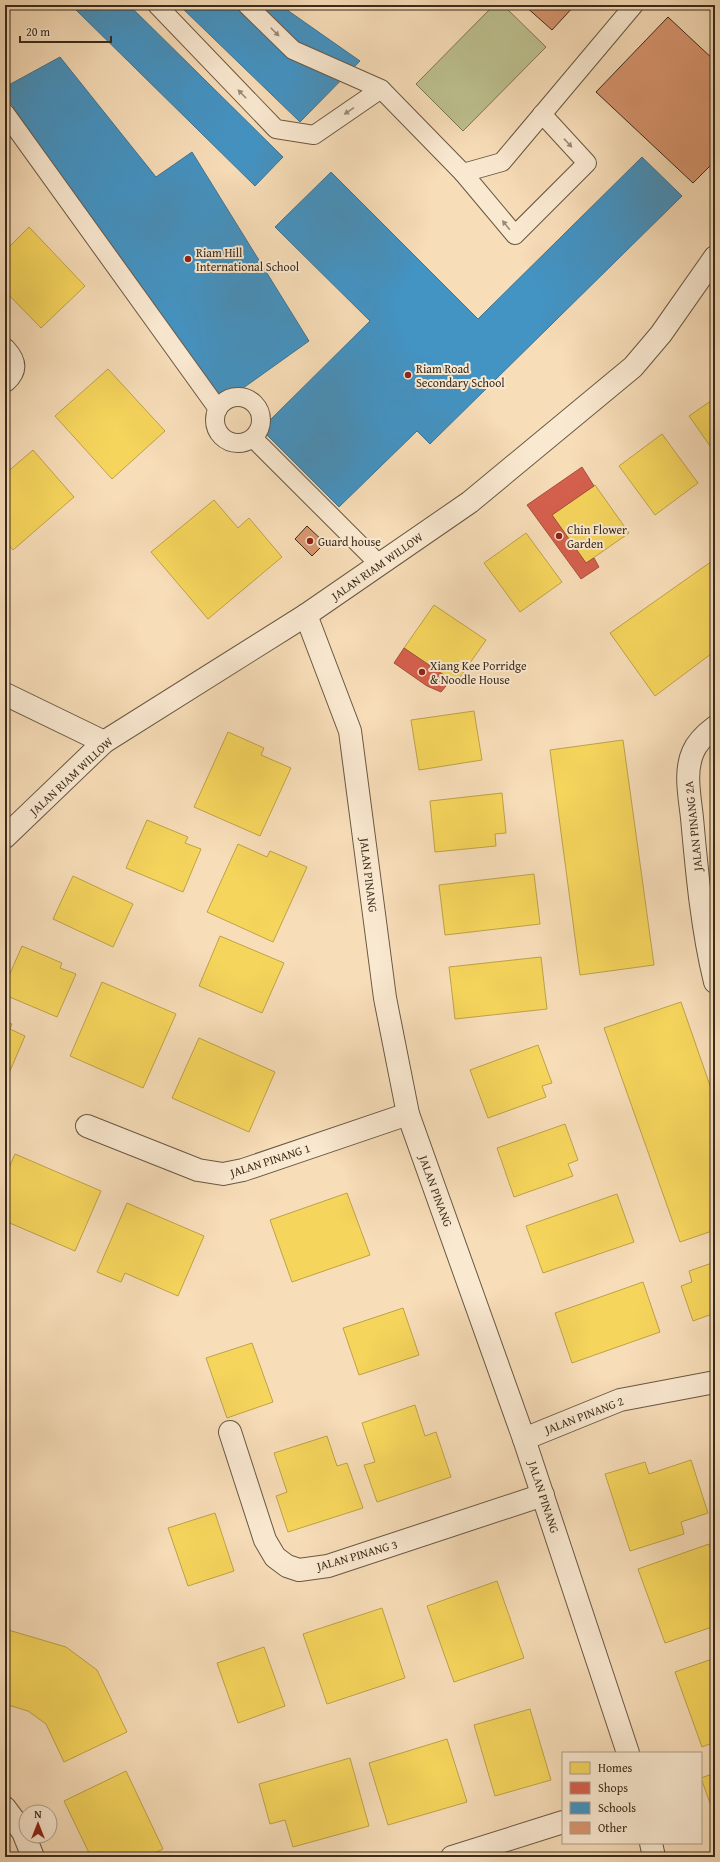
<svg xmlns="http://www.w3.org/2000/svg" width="720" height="1862" viewBox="0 0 720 1862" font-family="'Gentium Book Plus',serif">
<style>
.green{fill:#bdc18f;stroke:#7c7654}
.homes{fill:#f6d55c;stroke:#bea248}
.shops{fill:#d6604d;stroke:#a7503e}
.schools{fill:#4393c3;stroke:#407490}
.building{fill:#d89670;stroke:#3a2b1a}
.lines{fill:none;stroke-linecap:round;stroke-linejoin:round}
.service-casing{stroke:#695842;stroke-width:20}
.minor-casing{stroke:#695842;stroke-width:24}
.tertiary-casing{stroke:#695842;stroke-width:24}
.service{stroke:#fae9d1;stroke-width:18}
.minor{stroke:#fae9d1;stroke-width:22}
.tertiary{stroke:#fae9d1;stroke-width:22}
.oneway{fill:#9a8a76}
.poi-dot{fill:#8f2418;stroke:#fae9d1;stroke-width:1.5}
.labels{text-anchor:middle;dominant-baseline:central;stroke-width:4;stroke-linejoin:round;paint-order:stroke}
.poi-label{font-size:12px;fill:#3a2b1a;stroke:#fae9d1;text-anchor:start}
.street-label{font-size:12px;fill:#3a2b1a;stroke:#fae9d1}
</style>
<rect width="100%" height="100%" fill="#f7ddb8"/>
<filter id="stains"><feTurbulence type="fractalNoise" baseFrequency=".005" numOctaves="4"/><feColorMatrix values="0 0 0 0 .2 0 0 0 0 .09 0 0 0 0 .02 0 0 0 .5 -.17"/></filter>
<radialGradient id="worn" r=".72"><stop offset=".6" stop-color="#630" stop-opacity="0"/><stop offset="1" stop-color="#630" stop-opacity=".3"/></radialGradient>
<polygon class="green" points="494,5 503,5 546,47 463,131 416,84"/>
<g class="homes">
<polygon points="29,227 85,286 41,328 5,291 5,251"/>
<polygon points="108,369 165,431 112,479 55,416"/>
<polygon points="715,398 715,453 689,416"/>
<polygon points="662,434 698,483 655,515 619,466"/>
<polygon points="33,450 74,497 13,550 5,541 5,474"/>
<polygon points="595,485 629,533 586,563 552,515"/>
<polygon points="214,500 238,528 249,518 282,557 208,619 151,552"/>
<polygon points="526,533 562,582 520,612 484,563"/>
<polygon points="715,559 715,651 655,696 610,633"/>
<polygon points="434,605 486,640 456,683 404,648"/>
<polygon points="474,711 482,760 419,770 411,720"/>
<polygon points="228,732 264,748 261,755 291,768 260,836 194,807"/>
<polygon points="623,740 654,965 580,975 550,750"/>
<polygon points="502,793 506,833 495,834 496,846 435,852 430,801"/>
<polygon points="147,820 188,837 185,843 201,849 183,892 126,868"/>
<polygon points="238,844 267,857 270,851 307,867 273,942 207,912"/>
<polygon points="534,874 540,924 445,935 439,885"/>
<polygon points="73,876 133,904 113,947 53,919"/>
<polygon points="220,936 284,963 262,1013 199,986"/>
<polygon points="22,946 62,963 60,968 76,974 57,1017 5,995 5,985"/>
<polygon points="541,957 547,1009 455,1019 449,967"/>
<polygon points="102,982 176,1014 143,1088 70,1056"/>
<polygon points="681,1002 715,1100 715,1230 680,1242 604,1028"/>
<polygon points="5,1021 12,1024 10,1029 25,1036 7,1078 5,1077"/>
<polygon points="199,1038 275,1072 249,1132 172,1098"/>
<polygon points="538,1045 552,1083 542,1086 546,1097 488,1118 470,1070"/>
<polygon points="565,1124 578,1160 568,1164 573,1176 514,1197 497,1148"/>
<polygon points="15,1154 101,1191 75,1251 5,1221 5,1177"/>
<polygon points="347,1193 370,1255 292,1282 270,1220"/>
<polygon points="617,1194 634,1242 543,1273 526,1226"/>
<polygon points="127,1203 204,1236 178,1296 125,1273 121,1282 97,1272"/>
<polygon points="715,1262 715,1313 693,1321 681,1286 692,1282 689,1271"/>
<polygon points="643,1282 660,1332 572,1363 555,1313"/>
<polygon points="403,1308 419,1355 359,1375 343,1328"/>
<polygon points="252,1343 273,1402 227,1418 206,1358"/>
<polygon points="415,1405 425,1436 436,1432 451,1477 377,1502 364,1465 375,1462 362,1423"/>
<polygon points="327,1436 337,1466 347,1463 363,1508 288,1532 276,1496 287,1492 274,1453"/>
<polygon points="691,1460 708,1513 681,1522 684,1534 630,1551 605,1474 645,1462 649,1474"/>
<polygon points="215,1513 234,1571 188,1586 168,1528"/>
<polygon points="709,1544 715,1561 715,1626 665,1643 638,1569"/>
<polygon points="497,1581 524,1658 454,1682 427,1606"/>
<polygon points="382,1608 405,1678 327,1704 303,1634"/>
<polygon points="5,1629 66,1647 97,1670 127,1732 64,1762 46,1724 28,1711 5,1704"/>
<polygon points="264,1647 285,1706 238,1723 217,1663"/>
<polygon points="715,1658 715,1742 702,1747 675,1672"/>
<polygon points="530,1709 551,1780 495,1796 474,1725"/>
<polygon points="447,1739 467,1802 388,1825 369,1763"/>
<polygon points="350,1758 369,1826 293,1847 285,1820 270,1824 259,1784"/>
<polygon points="126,1771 163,1849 146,1857 91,1857 64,1801"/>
<polygon points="715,1773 715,1817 701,1778"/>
</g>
<g class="shops">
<polygon points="582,467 594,486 552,515 586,563 594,558 599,567 581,579 527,505"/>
<polygon points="404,648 451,680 441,692 427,686 394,663"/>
</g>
<g class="schools">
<polygon points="71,5 129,5 283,157 255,186"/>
<polygon points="179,5 280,5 360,61 300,122"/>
<polygon points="60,57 156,177 192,152 309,341 218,406 5,95 5,87"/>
<polygon points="642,157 682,196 430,444 417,431 339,507 261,429 370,321 275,227 331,172 478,319"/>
</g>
<g class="building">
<polygon points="524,5 575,5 552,30"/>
<polygon points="668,17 715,61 715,161 693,183 596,92"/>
<polygon points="307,526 325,543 312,556 295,539"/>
</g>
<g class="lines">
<g class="service-casing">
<g id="service">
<polyline points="157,5 276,129 314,135 381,89"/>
<polyline points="247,5 293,50 381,89 463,173 502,162 634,5"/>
<polyline points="5,113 218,409"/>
<polyline points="463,173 515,235 587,163 542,114"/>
<circle cx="238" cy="420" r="23"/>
<polyline points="253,438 380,565"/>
</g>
</g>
<g class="minor-casing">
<g id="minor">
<path d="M5 350C15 361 17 370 5 381"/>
<polyline points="306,615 350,731 385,998 408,1114 524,1439 628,1753"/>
<polyline points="5,694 104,742"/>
<path d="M715 727C707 733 697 742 693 752 684 772 690 798 692 818 697 873 702 929 715 982"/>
<polyline points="87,1126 198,1170 223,1174 243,1170 408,1114"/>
<polyline points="230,1432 265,1540 275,1557 287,1566 299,1570 328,1566 543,1495"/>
<polyline points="524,1439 620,1400 715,1382"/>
<polyline points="5,1808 23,1832 33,1857"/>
<polyline points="651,1843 654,1857"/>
<polyline points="452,1857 563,1822"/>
</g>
</g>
<g class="tertiary-casing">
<polyline id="tertiary" points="5,837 104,742 306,615 470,502 633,367 661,334 715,257"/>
</g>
<use href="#service" class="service"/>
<use href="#minor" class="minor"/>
<use href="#tertiary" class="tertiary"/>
</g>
<defs><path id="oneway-solid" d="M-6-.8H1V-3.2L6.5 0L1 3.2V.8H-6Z"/></defs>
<g class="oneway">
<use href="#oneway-solid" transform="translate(275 32) rotate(45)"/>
<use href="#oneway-solid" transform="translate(242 94) rotate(-134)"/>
<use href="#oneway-solid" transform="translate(349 111) rotate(146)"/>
<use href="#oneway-solid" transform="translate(568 143) rotate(47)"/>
<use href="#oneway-solid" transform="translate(506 225) rotate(-129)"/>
</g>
<g class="poi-dot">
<circle cx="188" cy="259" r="4"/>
<circle cx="408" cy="375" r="4"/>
<circle cx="559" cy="536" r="4"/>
<circle cx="310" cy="541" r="4"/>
<circle cx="422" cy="672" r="4"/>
</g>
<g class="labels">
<g class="poi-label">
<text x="196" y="252">Riam Hill<tspan x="196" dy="14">International School</tspan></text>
<text x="416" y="368">Riam Road<tspan x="416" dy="14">Secondary School</tspan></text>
<text x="567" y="529">Chin Flower<tspan x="567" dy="14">Garden</tspan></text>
<text x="318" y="541">Guard house</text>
<text x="430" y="665">Xiang Kee Porridge<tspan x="430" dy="14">&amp; Noodle House</tspan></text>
</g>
<g class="street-label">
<text transform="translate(377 566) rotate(-35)">JALAN RIAM WILLOW</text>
<text transform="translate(71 776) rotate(-43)">JALAN RIAM WILLOW</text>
<text transform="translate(693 826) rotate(-96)">JALAN PINANG 2A</text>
<text transform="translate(369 875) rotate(83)">JALAN PINANG</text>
<text transform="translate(270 1160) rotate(-18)">JALAN PINANG 1</text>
<text transform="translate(436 1191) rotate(70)">JALAN PINANG</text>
<text transform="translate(584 1415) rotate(-21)">JALAN PINANG 2</text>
<text transform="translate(544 1497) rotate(72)">JALAN PINANG</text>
<text transform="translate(357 1555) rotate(-16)">JALAN PINANG 3</text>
</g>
</g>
<rect width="720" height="1862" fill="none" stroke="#f7ddb8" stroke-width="20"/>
<rect x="6" y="6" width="708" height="1850" fill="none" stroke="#3a2b1a" stroke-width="2"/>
<rect x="10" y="10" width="700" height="1842" fill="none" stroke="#3a2b1a"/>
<rect x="562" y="1752" width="140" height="92" fill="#fae9d1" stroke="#ad9d88"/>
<rect x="570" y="1762" width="20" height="12" fill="#f6d55c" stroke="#ad9d88"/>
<text x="598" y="1772" font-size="12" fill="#3a2b1a">Homes</text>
<rect x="570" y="1782" width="20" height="12" fill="#d6604d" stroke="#ad9d88"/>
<text x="598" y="1792" font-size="12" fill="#3a2b1a">Shops</text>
<rect x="570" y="1802" width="20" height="12" fill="#4393c3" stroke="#ad9d88"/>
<text x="598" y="1812" font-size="12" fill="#3a2b1a">Schools</text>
<rect x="570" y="1822" width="20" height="12" fill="#d89670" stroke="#ad9d88"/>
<text x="598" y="1832" font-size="12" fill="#3a2b1a">Other</text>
<g transform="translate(38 1824)"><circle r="19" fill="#fae9d1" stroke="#ad9d88"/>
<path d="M0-3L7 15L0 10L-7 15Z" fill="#8f2418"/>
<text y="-6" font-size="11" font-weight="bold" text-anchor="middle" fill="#3a2b1a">N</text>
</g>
<path d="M20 36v6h91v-6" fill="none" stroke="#3a2b1a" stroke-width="2"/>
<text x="26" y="36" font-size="12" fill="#3a2b1a" stroke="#fae9d1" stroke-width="3" paint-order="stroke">20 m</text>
<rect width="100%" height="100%" filter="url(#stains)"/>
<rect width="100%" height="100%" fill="url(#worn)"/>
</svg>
